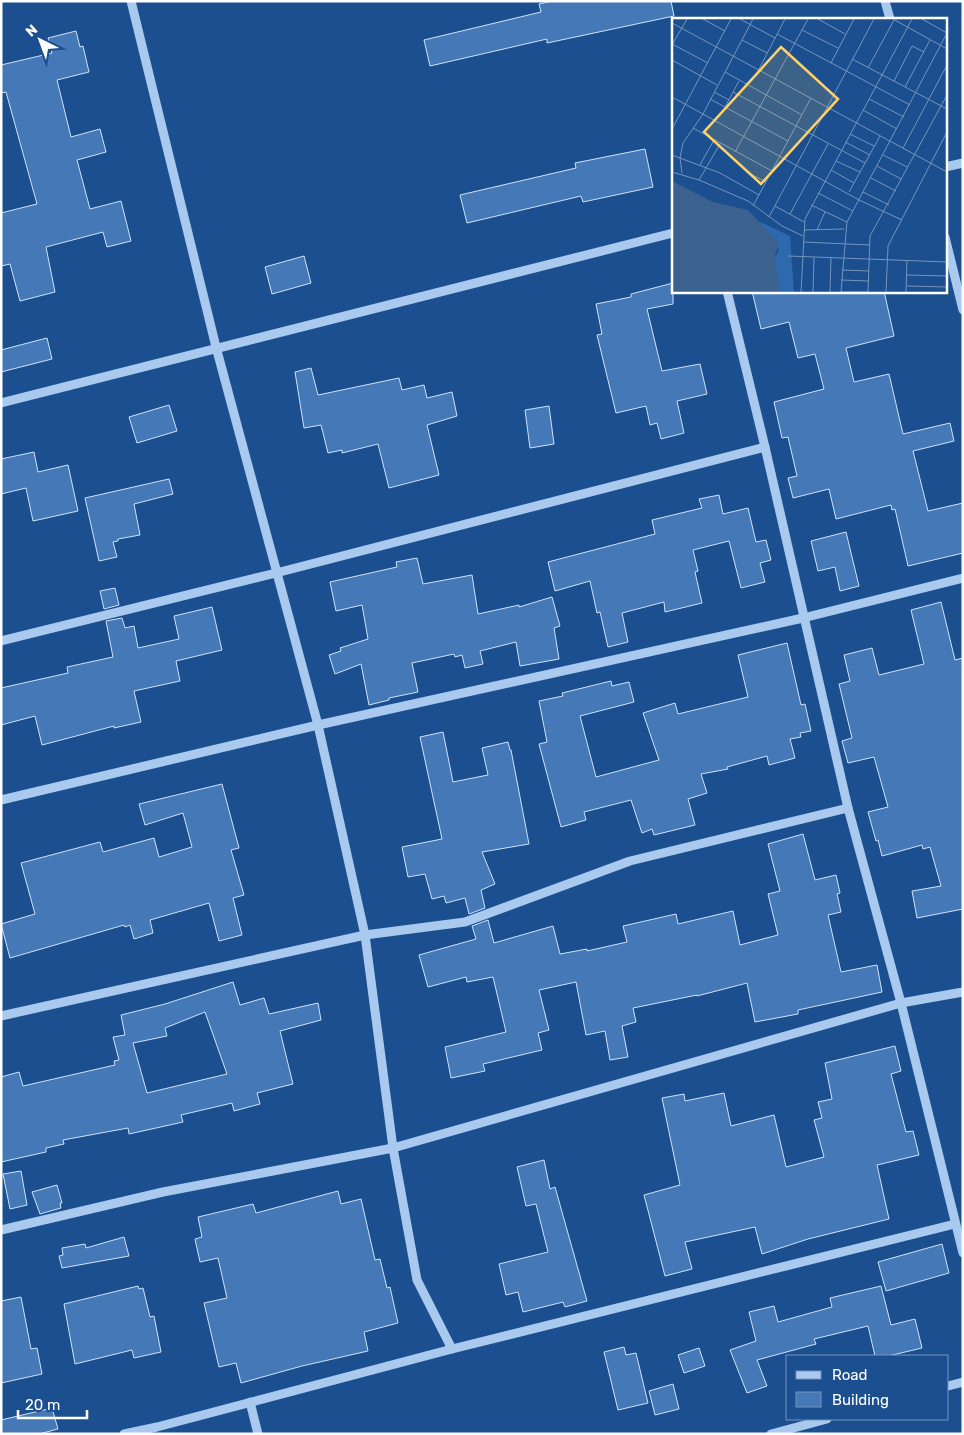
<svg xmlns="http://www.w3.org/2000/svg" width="964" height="1435" viewBox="0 0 964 1435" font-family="Rubik,sans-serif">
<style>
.building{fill:#4478b7;stroke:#cfe3fa;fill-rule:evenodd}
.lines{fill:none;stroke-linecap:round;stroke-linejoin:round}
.minor{stroke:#a9c9ee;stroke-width:9}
.inset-road{fill:none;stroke:#7695bc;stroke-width:1}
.view{fill:#ffd166;fill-opacity:0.15;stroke:#ffd166;stroke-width:2.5}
.inset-edge{fill:none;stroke:#fff;stroke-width:2.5}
</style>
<rect width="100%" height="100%" fill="#1b4f8f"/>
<g class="building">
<polygon points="552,1 671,1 674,16 547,43 547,39 430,66 424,40 541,12 539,4"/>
<polygon points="76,31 80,47 83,46 89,72 57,80 71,137 100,129 106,152 77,160 90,209 121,201 131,241 107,247 103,232 46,247 55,292 20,301 10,264 1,266 1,213 37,204 6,92 1,93 1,65 52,53 48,38"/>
<polygon points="645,149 653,187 583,202 581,196 467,223 460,195 576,168 575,163"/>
<polygon points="304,256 311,283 272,294 265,267"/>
<polygon points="673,283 673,304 647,309 662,371 700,364 707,394 677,401 684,433 661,439 657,423 650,425 646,406 616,413 597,335 602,334 596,304 631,297 631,294"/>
<polygon points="752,291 884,291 894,336 846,348 854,382 889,374 903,434 950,423 954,441 913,451 928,511 963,503 963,553 908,566 895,509 892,510 891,505 836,519 829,489 793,498 788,478 797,476 788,437 782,438 774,402 824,389 815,354 798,358 789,322 761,329"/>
<polygon points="47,338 52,359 1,372 1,350"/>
<polygon points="311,368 318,395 399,378 402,390 424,385 427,398 452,392 457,416 427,425 439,475 389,488 378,444 342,453 342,450 328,453 321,425 304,428 295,372"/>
<polygon points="169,405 177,431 137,443 129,417"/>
<polygon points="549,406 554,444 530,448 525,410"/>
<polygon points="34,452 38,472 68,465 78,511 33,521 26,488 1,494 1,459"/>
<polygon points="169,479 173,494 134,504 140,535 118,539 118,541 113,542 117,557 99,561 85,498"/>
<polygon points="719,495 723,514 748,508 756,542 766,540 771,560 760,563 765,582 741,588 729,541 693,550 698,571 695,572 702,603 665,612 664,602 622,613 628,642 608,647 600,612 597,613 590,581 555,591 548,562 655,534 652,520 702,508 699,499"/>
<polygon points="846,532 859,586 840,591 835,567 818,571 811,541"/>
<polygon points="417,558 423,584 472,575 478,614 519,605 519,607 552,597 560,626 554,628 559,659 520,666 516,642 480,651 483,664 465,668 462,655 455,657 454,654 412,663 418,692 389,698 389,700 369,705 361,664 335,674 329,655 341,651 340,648 368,639 362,605 336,611 330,582 397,567 396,562"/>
<polygon points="115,588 119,605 104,609 100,591"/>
<polygon points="941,602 955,660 963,658 963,909 917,918 912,891 941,886 930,847 923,849 922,845 882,856 878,840 876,841 868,812 888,807 874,757 848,763 842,741 852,738 839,684 850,681 844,655 872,648 879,675 924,664 911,610"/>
<polygon points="212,607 222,650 176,661 180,681 134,691 141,722 114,728 114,726 42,745 35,716 1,725 1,688 68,673 67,667 113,657 106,621 122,618 125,628 134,626 138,648 179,639 174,616"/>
<polygon points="787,643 801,705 805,704 811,731 800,733 801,737 790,739 795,758 769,765 767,756 727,767 728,769 701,774 707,793 688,799 695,825 654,835 652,829 642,833 631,800 584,812 586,820 561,827 539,744 547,742 539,701 563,696 562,693 611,681 612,686 629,682 634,702 580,716 596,777 659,760 643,713 675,703 678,714 748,697 738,655"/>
<polygon points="443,732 453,782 488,775 482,748 508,742 510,750 511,750 529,844 482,852 495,884 481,890 485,908 469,914 465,898 446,903 444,896 432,899 425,874 408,877 402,847 442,839 420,737"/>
<polygon points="222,784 239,848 231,850 244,895 233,898 242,935 219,941 209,903 150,920 153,933 134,939 130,925 125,927 124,925 10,958 1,924 35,914 21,863 100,842 103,852 154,838 159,857 192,847 183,813 145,825 139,804"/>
<polygon points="803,834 815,880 836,875 840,893 837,894 841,912 828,915 841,972 877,965 882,992 798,1010 798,1014 755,1022 747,983 697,996 697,995 633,1008 636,1022 622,1026 628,1057 610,1060 605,1031 586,1035 576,982 539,990 549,1030 538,1033 542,1050 483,1064 485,1071 451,1078 445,1047 506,1032 493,977 467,982 466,977 428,987 419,955 476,939 472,926 488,920 494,943 553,926 560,954 587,949 587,951 627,942 623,926 676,914 678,924 733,911 740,945 778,935 768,894 780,891 768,844"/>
<path d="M233 982 240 1005 264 998 269 1014 318 1003 321 1020 280 1031 293 1084 257 1093 260 1104 234 1111 232 1103 181 1115 183 1122 129 1134 128 1128 63 1140 64 1144 46 1148V1152L1 1162V1077L19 1072 23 1086 115 1065 114 1061 119 1060 113 1037 125 1035 121 1015 165 1004ZM205 1012 227 1074 147 1093 133 1043 167 1036 165 1028Z"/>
<polygon points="895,1046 901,1071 891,1074 906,1132 913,1131 919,1155 877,1165 889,1219 808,1239 762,1254 755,1227 685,1242 692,1269 665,1276 644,1195 680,1185 662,1098 684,1094 685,1101 724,1093 731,1126 774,1115 786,1167 824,1157 814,1120 822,1118 818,1102 832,1099 825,1063"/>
<polygon points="544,1160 550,1189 555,1187 587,1301 565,1307 563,1302 523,1312 518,1292 506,1295 499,1264 548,1252 536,1204 526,1206 517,1167"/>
<polygon points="21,1171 27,1205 10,1209 3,1174"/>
<polygon points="57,1185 62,1203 60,1203 61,1208 40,1214 32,1192"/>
<polygon points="338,1191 341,1204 361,1199 375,1260 380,1259 387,1288 390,1287 398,1323 364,1332 368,1351 302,1366 241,1383 236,1363 219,1367 204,1303 227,1298 218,1258 200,1262 195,1239 202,1237 198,1217 253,1204 256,1213"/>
<polygon points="124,1237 129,1256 62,1268 59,1256 63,1255 62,1248 85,1244 86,1248"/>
<polygon points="942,1244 949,1273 886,1291 878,1262"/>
<polygon points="138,1286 139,1289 143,1288 150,1317 154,1316 161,1352 134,1358 132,1350 75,1364 64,1304"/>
<polygon points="881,1286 891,1325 915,1319 922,1348 888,1356 875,1356 868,1326 814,1339 816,1344 757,1360 767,1386 747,1393 730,1350 756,1341 749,1312 774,1306 778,1322 832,1307 830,1298"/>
<polygon points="21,1297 31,1349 37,1348 42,1374 1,1383 1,1301"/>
<polygon points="624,1347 626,1355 636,1353 648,1403 618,1410 604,1352"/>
<polygon points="699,1348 705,1366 684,1373 678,1355"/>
<polygon points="673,1384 679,1409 655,1415 649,1391"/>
<polygon points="52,1408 58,1429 39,1434 1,1434 1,1420"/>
</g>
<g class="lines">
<g class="minor">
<polyline points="131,1 216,347 318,725 365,935 393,1148 417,1280 452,1349"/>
<polyline points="885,1 890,19"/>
<polyline points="945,167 963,163"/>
<polyline points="945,237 963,310"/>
<polyline points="727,291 765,447 848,808 901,1003 963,1253"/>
<polyline points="1,403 673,233"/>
<polyline points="1,641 276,573 765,447"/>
<polyline points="1,800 318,725 803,618 963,578"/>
<polyline points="1,1016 365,935 465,922 630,861 848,808"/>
<polyline points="1,1230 163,1192 393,1148 901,1003 963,992"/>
<polyline points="948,1386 963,1382"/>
<polyline points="250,1402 258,1434"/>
<polyline points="124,1434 157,1427 452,1349 955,1224"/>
<polyline points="771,1434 827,1419"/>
</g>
</g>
<g transform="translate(672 18)">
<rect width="275" height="275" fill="#1b4f8f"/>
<path d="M84 202 118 218 122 274H108L102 241 107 232Z" fill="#2e69ad"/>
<path d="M0 163 41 184 76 192 107 225 102 241 108 274H0Z" fill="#3c6290"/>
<path class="inset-road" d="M31 1 53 13M68 1 103 20M146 1 173 16M221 1 275 31M250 1 275 15M0 5 275 154M130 12 166 30M105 16 238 87M70 22 95 35M0 26 36 45M0 27 15 1M180 41 275 91M0 42 45 67M159 45 182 1M196 50 222 2M86 53 113 1M53 54 130 97M222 63 240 28 252 34M233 69 258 22M42 74 57 82M61 74 193 145M0 79 187 182 230 202M38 81 116 123M197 81 232 99M53 89 67 63M191 92 225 111M21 110 100 153M0 111 59 1M178 116 202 128M173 124 198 137M231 130 275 47M63 134 136 1M0 137 48 155 87 177M211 137 235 149M164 143 188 154M28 147 42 122M205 148 229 161M159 152 182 165M0 154 27 162 48 126M75 154 94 164M10 155 8 140 11 125 31 96 81 1M199 160 224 173M27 162 76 183 110 208 131 218M177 174 208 118M191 174 217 187M146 175 181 193M139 187 175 204M81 188 139 80M103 188 132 204M118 196 156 126M97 199 202 1M132 212 172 211M145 212 153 194M131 224 198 227M116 238 275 244M170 252 197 253M235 257 275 258M169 262 197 263M235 268 275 269M129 274 133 201 240 1M141 274 142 240M158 274 159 240M169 274 175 204 275 15M169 274H196M196 274 198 218 275 77M214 274 216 228 275 114M234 274 235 242"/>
<path class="view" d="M109 29 166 81 89 166 32 114Z"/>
<rect width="275" height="275" class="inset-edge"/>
</g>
<rect width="964" height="1435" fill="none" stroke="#ffffff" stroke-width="5"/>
<rect x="786" y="1355" width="162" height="65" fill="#1b4f8f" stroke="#7695bc"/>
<rect x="796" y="1371" width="25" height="8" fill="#a9c9ee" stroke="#7695bc"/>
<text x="832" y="1380" font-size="15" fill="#ffffff">Road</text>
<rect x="796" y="1392" width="25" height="15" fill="#4478b7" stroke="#7695bc"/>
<text x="832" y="1405" font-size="15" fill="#ffffff">Building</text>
<g transform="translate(40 40) rotate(318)" stroke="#1b4f8f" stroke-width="4" paint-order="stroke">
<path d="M0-4L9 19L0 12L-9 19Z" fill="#ffffff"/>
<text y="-8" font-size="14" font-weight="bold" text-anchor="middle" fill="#ffffff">N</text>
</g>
<path d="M18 1410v8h69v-8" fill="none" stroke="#ffffff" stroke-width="2.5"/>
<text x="25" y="1410" font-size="15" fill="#ffffff" stroke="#1b4f8f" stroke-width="4" paint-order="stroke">20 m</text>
</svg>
